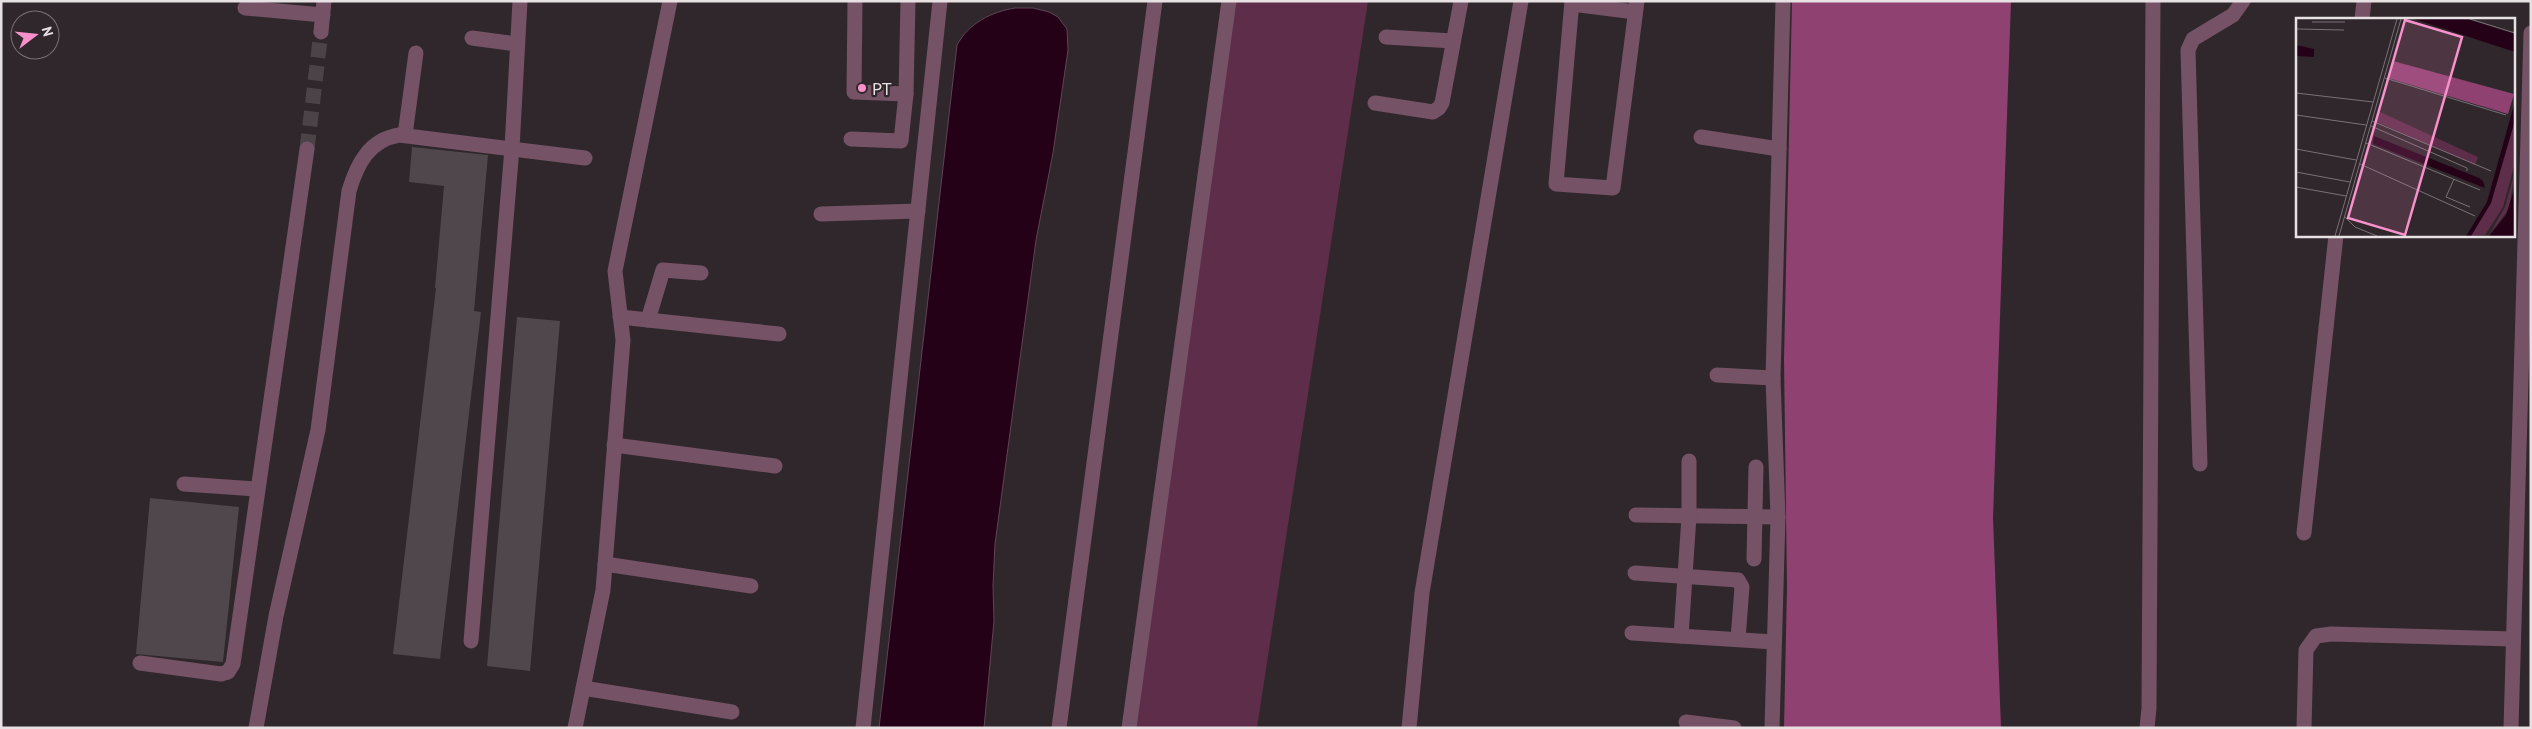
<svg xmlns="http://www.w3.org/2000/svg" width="2532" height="729" viewBox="0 0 2532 729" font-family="'PT Sans',sans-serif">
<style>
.green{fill:#5d2d49}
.forest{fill:#8f4271}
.water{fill:#250118;stroke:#5f4455}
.building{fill:#50474c}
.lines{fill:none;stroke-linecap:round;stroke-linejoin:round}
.minor-tunnel{stroke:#4b4347;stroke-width:15;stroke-dasharray:15 8;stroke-linecap:butt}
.minor{stroke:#755265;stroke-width:15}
.poi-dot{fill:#f890cc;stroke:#2f272b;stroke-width:2}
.labels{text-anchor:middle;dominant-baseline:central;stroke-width:4.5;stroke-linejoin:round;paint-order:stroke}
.poi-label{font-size:18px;fill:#e7e1e4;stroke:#2f272b;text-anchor:start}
.inset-road{fill:none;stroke:#797175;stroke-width:1}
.view{fill:#f890cc;fill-opacity:0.15;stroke:#f890cc;stroke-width:2.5}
.inset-edge{fill:none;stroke:#e7e1e4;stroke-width:2.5}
</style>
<rect width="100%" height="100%" fill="#2f272b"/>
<polygon class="green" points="1235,1 1368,1 1257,728 1136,728"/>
<polygon class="forest" points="1792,1 2011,1 1993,518 2001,728 1784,728 1787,587 1784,359"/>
<path class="water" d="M1015 8H1033L1049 12 1058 17 1067 29 1068 50 1053 153 1036 240 995 544 993 585 994 621 984 728H879L957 45C969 23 991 12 1015 8Z"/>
<g class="building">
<polygon points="412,147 488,155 474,311 481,312 440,659 393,654 436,288 435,288 444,186 409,182"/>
<polygon points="517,317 560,321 530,671 487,666"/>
<polygon points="150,498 239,507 223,662 136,654"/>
</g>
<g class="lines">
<polyline class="minor-tunnel" points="307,149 321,32"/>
<g class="minor">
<polyline points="855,1 854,92 906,94 908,1"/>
<polyline points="1572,1 1556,184 1613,188 1637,1"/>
<polyline points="1572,4 1635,12"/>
<polyline points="245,8 323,15"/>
<polyline points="2362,19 2364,1"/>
<polyline points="321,32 324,1"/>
<polyline points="1386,37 1453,41"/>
<polyline points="472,38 517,44"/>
<polyline points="1375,103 1433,112 1439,108 1442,103 1461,1"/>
<polyline points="405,135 416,53"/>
<polyline points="1701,137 1779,149"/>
<polyline points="851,139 901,141 906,94"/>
<polyline points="821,214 918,211"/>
<polyline points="620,317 779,334"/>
<polyline points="648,320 663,270 701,273"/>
<polyline points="1717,375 1773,378"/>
<polyline points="614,445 775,466"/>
<polyline points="2200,464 2188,50 2193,39 2233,15 2243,1"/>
<polyline points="184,484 257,489"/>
<polyline points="1636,515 1778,517"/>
<polyline points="2304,533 2336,235"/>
<polyline points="1754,559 1756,467"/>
<polyline points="605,564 751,586"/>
<polyline points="1635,573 1738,580 1742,587 1738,639"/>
<polyline points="1632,633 1774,642"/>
<polyline points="1681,636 1689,516 1689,461"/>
<polyline points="471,641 512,148 520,1"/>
<polyline points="140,663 221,674 228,672 233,664 307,149"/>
<polyline points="583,688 732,712"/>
<polyline points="1686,722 1734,728"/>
<path d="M256 728 276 616 318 430 349 191C357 164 369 140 399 135L585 158"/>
<polyline points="575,728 603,590 623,340 615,271 670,1"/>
<polyline points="863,728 940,1"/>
<polyline points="1059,728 1155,1"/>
<polyline points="1129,728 1229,1"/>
<polyline points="1409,728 1422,593 1521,1"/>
<polyline points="1772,728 1778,517 1773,378 1783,1"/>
<polyline points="2147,728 2149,708 2153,1"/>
<polyline points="2304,728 2306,650 2316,636 2331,634 2513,639"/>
<polyline points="2511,728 2531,33"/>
</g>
</g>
<circle class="poi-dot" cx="862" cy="88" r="5"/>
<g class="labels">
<g class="poi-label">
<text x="872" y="88">PT</text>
</g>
</g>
<g transform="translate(2296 18)">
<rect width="219" height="219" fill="#2f272b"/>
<path d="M82 93 182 139 179 147 79 103ZM219 102V145L207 189 189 217 175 218 195 185ZM219 153 213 191 193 217 209 189Z" fill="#5d2d49"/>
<path d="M97 43 218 76 212 96 92 60Z" fill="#8f4271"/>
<path d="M118 1H171L219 16V34ZM0 27 18 31V39L0 38ZM219 83V102L195 185 175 218H170L191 184ZM78 118 183 160 187 163 189 170 77 126ZM219 169V218H193L210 197Z" fill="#250118"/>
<path class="inset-road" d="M174 1 219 15M16 4H49M0 11 48 12M89 60 210 97M0 75 77 84M0 97 70 107M76 103 195 153M75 108 171 150V153M70 125 184 172M0 131 60 142M64 146 179 198M0 154 54 164M158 161 150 179 174 189M0 169 50 178M49 199 59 209 81 218M39 218 101 1M43 218 105 1"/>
<path class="view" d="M109 2 166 19 109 217 52 200Z"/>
<rect width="219" height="219" class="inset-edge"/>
</g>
<rect width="2532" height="729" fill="none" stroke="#e7e1e4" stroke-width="5"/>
<g transform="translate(35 35) rotate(74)"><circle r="24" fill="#2f272b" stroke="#797175"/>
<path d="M0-4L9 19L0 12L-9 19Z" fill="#f890cc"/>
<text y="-8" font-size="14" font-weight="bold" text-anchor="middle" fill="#e7e1e4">N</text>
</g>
</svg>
